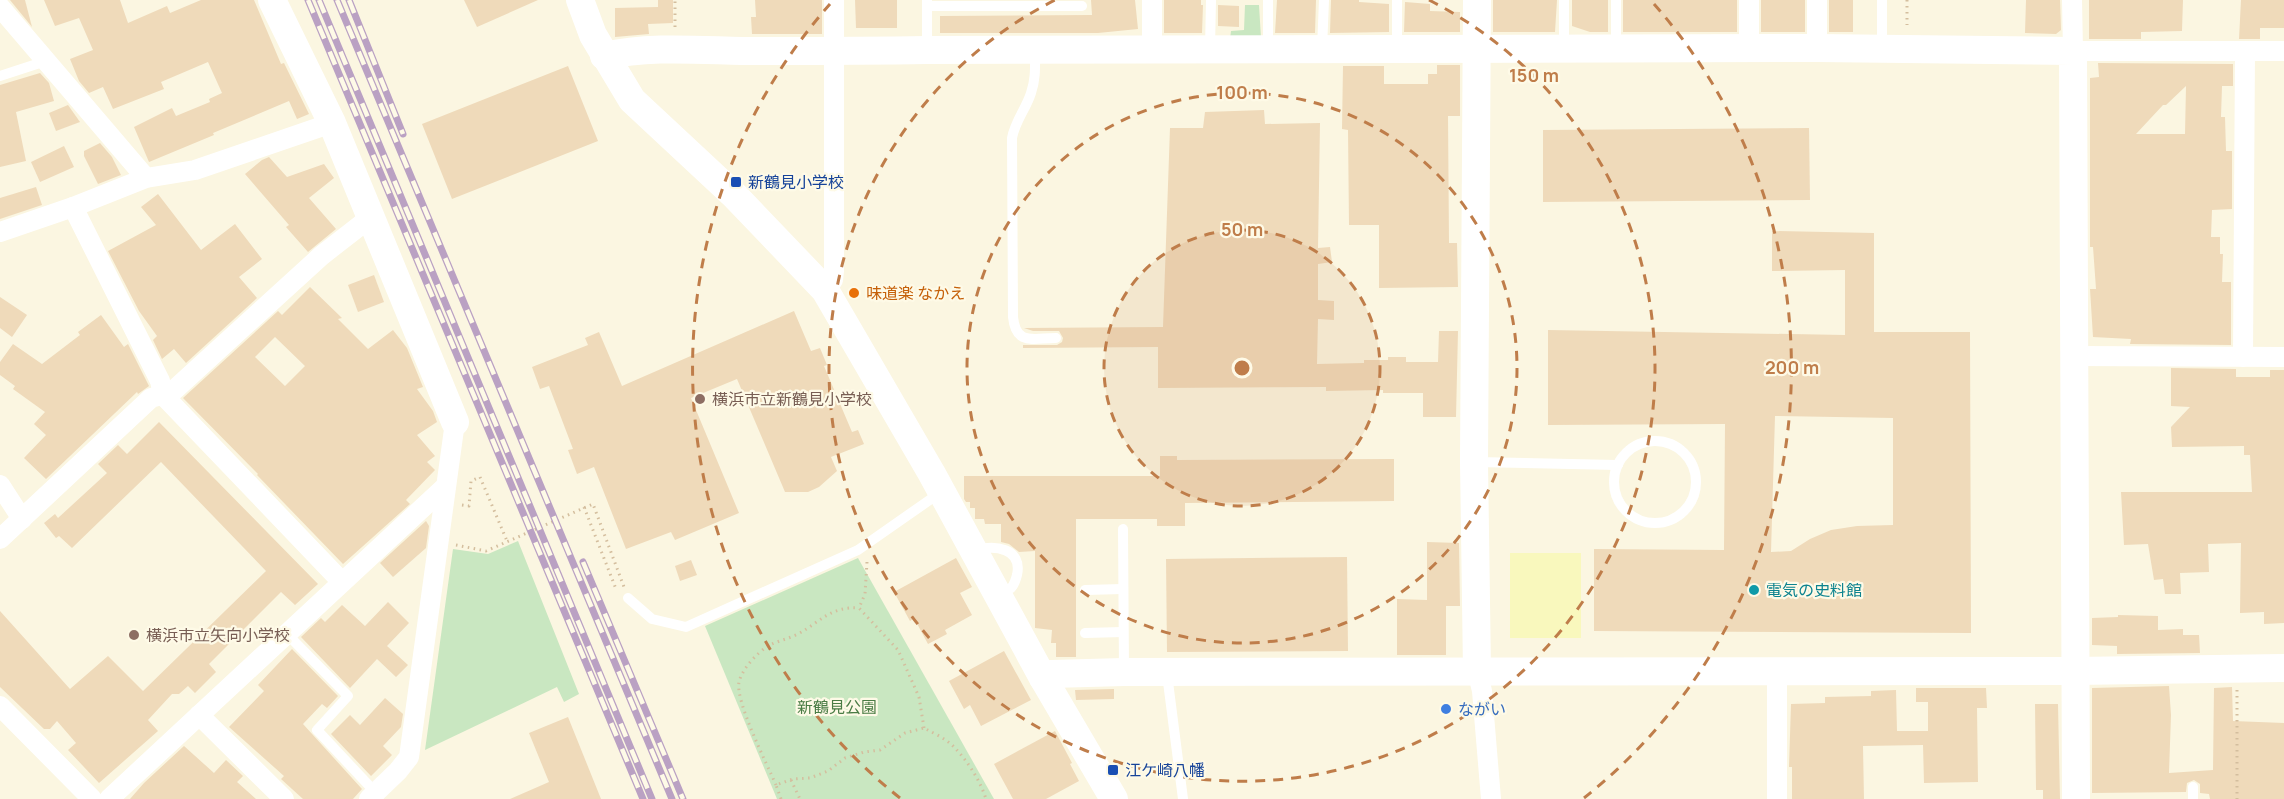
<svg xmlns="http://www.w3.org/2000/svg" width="2284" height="799" viewBox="0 0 2284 799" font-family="Manrope,'Noto Sans JP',sans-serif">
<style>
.green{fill:#c9e7c1}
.sand{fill:#f9f8bd}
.building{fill:#efdaba;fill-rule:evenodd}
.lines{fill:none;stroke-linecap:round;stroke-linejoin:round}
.path{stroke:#d4be9e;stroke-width:3;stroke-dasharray:1.5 4.5;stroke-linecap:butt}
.lane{stroke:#fff;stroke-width:10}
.street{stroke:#fff;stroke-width:20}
.secondary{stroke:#fff;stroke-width:28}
.rail-casing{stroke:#baa1c3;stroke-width:7}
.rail{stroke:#fefae7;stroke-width:4.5;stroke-dasharray:14;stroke-linecap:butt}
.ring{fill:none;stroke:#bf7d4a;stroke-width:3;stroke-dasharray:10 8}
.transit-dot{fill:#1a4fb4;stroke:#fefae7;stroke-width:2}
.food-dot{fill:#e8710a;stroke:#fefae7;stroke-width:2}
.education-dot{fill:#8d6e63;stroke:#fefae7;stroke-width:2}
.culture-dot{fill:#0f9aa8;stroke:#fefae7;stroke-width:2}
.shop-dot{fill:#3f7fe0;stroke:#fefae7;stroke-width:2}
.labels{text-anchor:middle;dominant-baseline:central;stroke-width:4.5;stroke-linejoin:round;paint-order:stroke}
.transit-label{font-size:16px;fill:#164399;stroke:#fefae7;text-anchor:start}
.food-label{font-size:16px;fill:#c56008;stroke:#fefae7;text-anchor:start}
.education-label{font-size:16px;fill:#785e54;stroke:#fefae7;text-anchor:start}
.culture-label{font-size:16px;fill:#0d838f;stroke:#fefae7;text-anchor:start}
.park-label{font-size:16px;fill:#4a7c45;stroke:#fefae7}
.shop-label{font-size:16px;fill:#366cbe;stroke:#fefae7;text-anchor:start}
.centre{fill:#bf7d4a;stroke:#fefae7;stroke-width:3}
.ring-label{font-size:18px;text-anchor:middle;font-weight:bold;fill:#bf7d4a;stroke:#fefae7;stroke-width:4.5;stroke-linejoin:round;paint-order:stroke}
</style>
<rect width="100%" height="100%" fill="#fbf6e1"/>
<g class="green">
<polygon points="1245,5 1259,5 1261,38 1230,39 1231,31 1244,30"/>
<polygon points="518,541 579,694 564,702 557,687 425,750 453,549 488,554"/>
<polygon points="858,558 994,799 777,799 705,626"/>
</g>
<rect class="sand" x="1510" y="553" width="71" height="85"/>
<g class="building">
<polygon points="10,0 25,0 32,27"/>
<polygon points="44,0 120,0 128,23 167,6 170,13 201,0 254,0 281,64 284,63 309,114 297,119 289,101 213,133 214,135 149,162 134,127 172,108 176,116 210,102 209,99 222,93 208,62 161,82 164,89 113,109 103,87 89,93 79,81 70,59 93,50 79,18 55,26"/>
<polygon points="464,0 538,0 477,27"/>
<polygon points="658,0 673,0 673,23 648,24 649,34 615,37 615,8 658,7"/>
<polygon points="755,0 822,0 822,34 752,34 751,17 756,17"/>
<polygon points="855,0 897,0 897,28 856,28"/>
<polygon points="1091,0 1135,0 1138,29 1098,33 940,33 940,16 1092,15"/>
<polygon points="1164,0 1201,0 1201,5 1203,5 1202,33 1164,33"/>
<polygon points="1277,0 1316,0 1315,33 1275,33"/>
<polygon points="1331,0 1359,0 1359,2 1389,4 1389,32 1330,33"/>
<polygon points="1493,0 1557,0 1555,32 1493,32"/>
<polygon points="1572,0 1608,0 1608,32 1590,32 1572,26"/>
<rect x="1623" y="0" width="114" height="32"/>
<rect x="1761" y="0" width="44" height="32"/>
<rect x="1829" y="0" width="24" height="32"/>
<polygon points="2026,0 2060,0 2061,30 2056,34 2025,33"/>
<polygon points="2089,0 2183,0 2182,31 2141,32 2141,39 2089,39"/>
<polygon points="2241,0 2284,0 2284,28 2260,28 2260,39 2239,39"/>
<polygon points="1405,2 1430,4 1430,11 1460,12 1460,32 1404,32"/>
<polygon points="1218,5 1239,6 1239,27 1218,26"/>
<path d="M2098 63 2233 64V86H2222L2221 117H2225L2226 151H2232V209L2212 210 2211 237H2220V254H2223L2222 282H2231V345L2130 344 2131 339 2093 337 2090 289H2096L2093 247H2090V78L2099 77ZM2186 86 2185 134H2136L2163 105H2166Z"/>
<polygon points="1437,65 1460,65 1460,116 1448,116 1449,243 1457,243 1458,287 1379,288 1379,225 1349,225 1348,130 1342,129 1343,66 1384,66 1384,84 1428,84 1428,74 1437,74"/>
<polygon points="568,66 598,141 452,199 422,124"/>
<polygon points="40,73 49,83 54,101 16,112 26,161 0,167 0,85"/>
<polygon points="68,105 80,122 56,131 49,113"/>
<polygon points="1264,110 1265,124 1320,123 1318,248 1330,247 1332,262 1318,264 1318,300 1334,301 1334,320 1318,319 1317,364 1364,363 1364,360 1388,360 1388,357 1406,357 1406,362 1438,362 1439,331 1458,331 1456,417 1423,417 1423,393 1383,393 1383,390 1326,391 1326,387 1158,388 1158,347 1023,348 1023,345 1057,345 1062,342 1063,338 1059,331 1033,331 1024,328 1163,327 1170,128 1203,128 1205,112"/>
<polygon points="1809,128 1810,200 1543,202 1543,130"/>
<polygon points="100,143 112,157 121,175 98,184 84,156 84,151"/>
<polygon points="64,146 74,167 40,182 31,162"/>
<polygon points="269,157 287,177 324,164 334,178 309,198 336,229 308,252 286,227 289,225 245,174 262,160"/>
<polygon points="36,187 42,205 0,219 0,198"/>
<polygon points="158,194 201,250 235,224 262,259 239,277 257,298 186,363 174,349 162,359 153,340 157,336 139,311 108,251 156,225 141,207"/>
<path d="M1772 231 1874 233V332H1970L1971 633 1594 631V549L1724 550 1725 424 1548 425V330L1845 335V270L1772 271ZM1775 416 1893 418V525L1857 526 1831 530 1810 539 1791 551 1771 552Z"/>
<polygon points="374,275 384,302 358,312 348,285"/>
<path d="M310 287 342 318 338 319 368 349 393 330 407 348 423 387 417 389 433 411 437 422 417 435 435 456 427 462 435 470 406 500 410 504 343 564 257 475 258 474 183 398 278 311 282 315ZM275 337 305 366 285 386 255 357Z"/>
<polygon points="0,297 27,315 12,337 0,328"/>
<polygon points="794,311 811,351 820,348 827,365 824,366 852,432 858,430 864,444 831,457 837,471 819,487 808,492 785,492 737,379 691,398 739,513 675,540 671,532 626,549 594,467 577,474 568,450 573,449 549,386 540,389 532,367 588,345 585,338 599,332 622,386"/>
<polygon points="101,315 124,347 128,344 149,386 138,394 137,392 46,479 24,458 46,435 34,424 45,412 13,389 15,386 0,375 0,362 13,344 42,364 80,335 78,332"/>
<polygon points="2171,368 2236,369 2236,377 2270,377 2270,370 2284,370 2284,623 2264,624 2264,612 2240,613 2241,543 2208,544 2209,572 2180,573 2181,594 2165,594 2163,579 2154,580 2148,544 2124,545 2121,492 2252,492 2250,455 2244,455 2244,446 2172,447 2171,427 2190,407 2171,406"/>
<polygon points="159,422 318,584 295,605 281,592 209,664 216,672 195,693 188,686 179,694 172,694 148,720 158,731 99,783 68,750 76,743 57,721 50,729 44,729 0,687 0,611 70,689 108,656 143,691 266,571 161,462 72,548 59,536 56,538 44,523 55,514 58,518 107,473 98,464 118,445 127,454"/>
<polygon points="1160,456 1177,456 1177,460 1394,459 1394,501 1185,503 1185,526 1157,526 1157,519 1076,519 1076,657 1056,657 1056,643 1051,643 1052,630 1035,628 1035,551 1019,552 1009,544 1001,542 1001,524 985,524 984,519 975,519 975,508 970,508 970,502 966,502 964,499 964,476 1160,476"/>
<polygon points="426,521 429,526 426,548 393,577 380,563"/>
<polygon points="1427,542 1459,543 1460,606 1446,606 1446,655 1397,655 1397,599 1427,600"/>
<polygon points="1347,557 1348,651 1167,652 1166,559"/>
<polygon points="956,558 972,587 960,593 972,615 945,630 947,634 928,644 914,618 910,621 894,592"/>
<polygon points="691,560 697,575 680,581 675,566"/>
<polygon points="388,602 409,623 387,646 408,665 396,677 377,659 350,688 301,637 321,618 325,622 342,605 365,626"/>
<polygon points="2118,615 2158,616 2158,630 2183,629 2183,635 2199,635 2200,653 2117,654 2117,646 2092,645 2092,618 2118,617"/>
<polygon points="292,649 338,696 327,708 322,704 303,724 362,789 353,799 303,799 281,779 284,776 229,727 264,691 258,685"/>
<polygon points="1004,651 1031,700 981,726 970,705 964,709 949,681"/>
<polygon points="2169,686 2171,715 2169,773 2213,770 2214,688 2232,687 2233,721 2284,723 2284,799 2210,799 2209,794 2200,793 2200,784 2194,780 2187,783 2186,792 2092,793 2092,688"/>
<polygon points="1916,688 1986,688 1987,708 1977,708 1978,782 1924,783 1923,745 1863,746 1864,799 1792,799 1792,767 1789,767 1791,704 1825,703 1825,697 1871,696 1871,691 1896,690 1897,731 1928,731 1928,702 1916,702"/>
<polygon points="1114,689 1114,699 1076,700 1075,690"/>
<polygon points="385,698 403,714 401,727 383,746 392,755 371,776 331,734 350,715 360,725"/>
<polygon points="2035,704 2058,704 2060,799 2043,799 2043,790 2036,790"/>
<polygon points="568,717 601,799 510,799 549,782 529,733"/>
<polygon points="1055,731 1072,763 1070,764 1079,781 1046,799 1013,799 994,764"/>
<polygon points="184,746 214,773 226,760 243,776 237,782 256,799 130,799 144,783"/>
</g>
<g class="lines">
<g class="path">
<polyline points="1907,0 1907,25"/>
<polyline points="675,27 675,0"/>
<polyline points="462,505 469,506 471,481 480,477 507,541"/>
<polyline points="584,507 616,589"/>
<polyline points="456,545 486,551 593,504 624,587"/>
<polyline points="867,562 865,594 859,608 898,650 919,697 924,728"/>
<polyline points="2237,690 2237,799"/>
<polyline points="791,780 800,799"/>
<path d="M776 785C767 764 735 701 739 682 742 669 757 653 768 646 777 641 788 639 798 634 820 622 831 606 859 608"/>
<path d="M781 799 776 785 793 779 810 778 828 771 845 758 864 752 880 750 905 733 924 728C933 733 945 738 953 746 967 760 980 780 986 799"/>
</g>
<g class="lane">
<polyline points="927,0 927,49"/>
<polyline points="1564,0 1564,48"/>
<polyline points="1882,0 1882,49"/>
<polyline points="927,6 1082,6"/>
<polyline points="1397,48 1397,0"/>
<polyline points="1616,48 1616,0"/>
<polyline points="1210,49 1211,0"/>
<polyline points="1268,49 1268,0"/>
<polyline points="1322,49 1324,0"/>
<path d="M1035 50C1035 65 1036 79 1031 93 1026 109 1015 121 1012 138L1013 317C1016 346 1033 338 1056 338"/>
<polyline points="0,76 46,61"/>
<circle cx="1655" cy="482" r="41"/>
<polyline points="1475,462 1618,465"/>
<polyline points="1123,529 1124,672"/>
<path d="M974 551C994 544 1023 548 1017 575 1016 579 1014 585 1011 588 1007 591 1002 593 998 595"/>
<polyline points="1085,590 1123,589"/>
<polyline points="628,598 652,619 686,627 858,550 941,492"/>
<polyline points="286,633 348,696 317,730 376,793"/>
<polyline points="1085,633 1123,632"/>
<polyline points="1167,674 1183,799"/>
<polyline points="2193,787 2193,799"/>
</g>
<g class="street">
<polyline points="1152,0 1152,49"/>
<polyline points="1817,0 1817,48"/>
<polyline points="2072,0 2073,51 2284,51"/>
<polyline points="0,7 146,178"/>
<polyline points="1749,49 1749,0"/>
<polyline points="73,207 160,381 163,395 342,582"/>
<polyline points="0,232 73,207 146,178 195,170 332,123"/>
<polyline points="825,290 833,280 834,271 834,0"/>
<polyline points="2074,356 2284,357"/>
<polyline points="2243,357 2245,52"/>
<polyline points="0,485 22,519"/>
<polyline points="0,539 151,398 172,392 321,256 362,224 372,219"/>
<polyline points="1477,670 1482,691 1491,799"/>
<polyline points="0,706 92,799"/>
<polyline points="199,715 284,799"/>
<polyline points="109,799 446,486"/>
<polyline points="369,799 398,771 409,757 455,422"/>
<polyline points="1777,799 1777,670"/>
</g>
<g class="secondary">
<polyline points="272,0 332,123 455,422"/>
<polyline points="580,0 593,35 632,100 735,196 825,290 932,474 1043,678 1114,799"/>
<polyline points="1477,0 1474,462 1477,670"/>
<path d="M604 56C649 46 696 50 742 51 804 51 865 51 927 50L1817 48 2073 51 2076 799"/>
<polyline points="1043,678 1051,674 1124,672 2074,671 2284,668"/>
</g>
<g class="rail-casing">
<g id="rail">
<polyline points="308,0 643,799"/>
<polyline points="319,0 652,799"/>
<polyline points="337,0 672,799"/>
<polyline points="349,0 403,134"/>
<polyline points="583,562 683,799"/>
</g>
</g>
<use href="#rail" class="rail"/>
</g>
<circle cx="1242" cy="368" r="138" fill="#bf7d4a" fill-opacity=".12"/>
<g class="ring">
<circle cx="1242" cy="368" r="138"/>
<circle cx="1242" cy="368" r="275"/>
<path d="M1429 0A413 413 0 1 1 1055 0"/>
<path d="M900 798A550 550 0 0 1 830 4M1654 4A550 550 0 0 1 1584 798"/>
</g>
<g class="transit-dot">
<rect x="730" y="176" width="12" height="12" rx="3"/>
<rect x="1107" y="764" width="12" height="12" rx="3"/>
</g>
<circle class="food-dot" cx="854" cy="293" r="6"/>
<g class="education-dot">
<circle cx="700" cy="399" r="6"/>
<circle cx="134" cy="635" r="6"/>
</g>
<circle class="culture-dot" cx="1754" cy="590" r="6"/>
<circle class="shop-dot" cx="1446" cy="709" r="6"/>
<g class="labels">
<g class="transit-label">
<text x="748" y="182">新鶴見小学校</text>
<text x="1125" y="770">江ケ崎八幡</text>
</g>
<g class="food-label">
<text x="866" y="293">味道楽 なかえ</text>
</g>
<g class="education-label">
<text x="712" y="399">横浜市立新鶴見小学校</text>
<text x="146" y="635">横浜市立矢向小学校</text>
</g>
<g class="culture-label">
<text x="1766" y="590">電気の史料館</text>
</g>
<g class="park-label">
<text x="837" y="707">新鶴見公園</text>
</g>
<g class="shop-label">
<text x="1458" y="709">ながい</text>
</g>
</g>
<circle cx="1242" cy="368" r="9" class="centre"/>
<g class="ring-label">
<text x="1534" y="82">150 m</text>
<text x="1242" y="99">100 m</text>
<text x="1242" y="236">50 m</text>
<text x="1792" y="374">200 m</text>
</g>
</svg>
